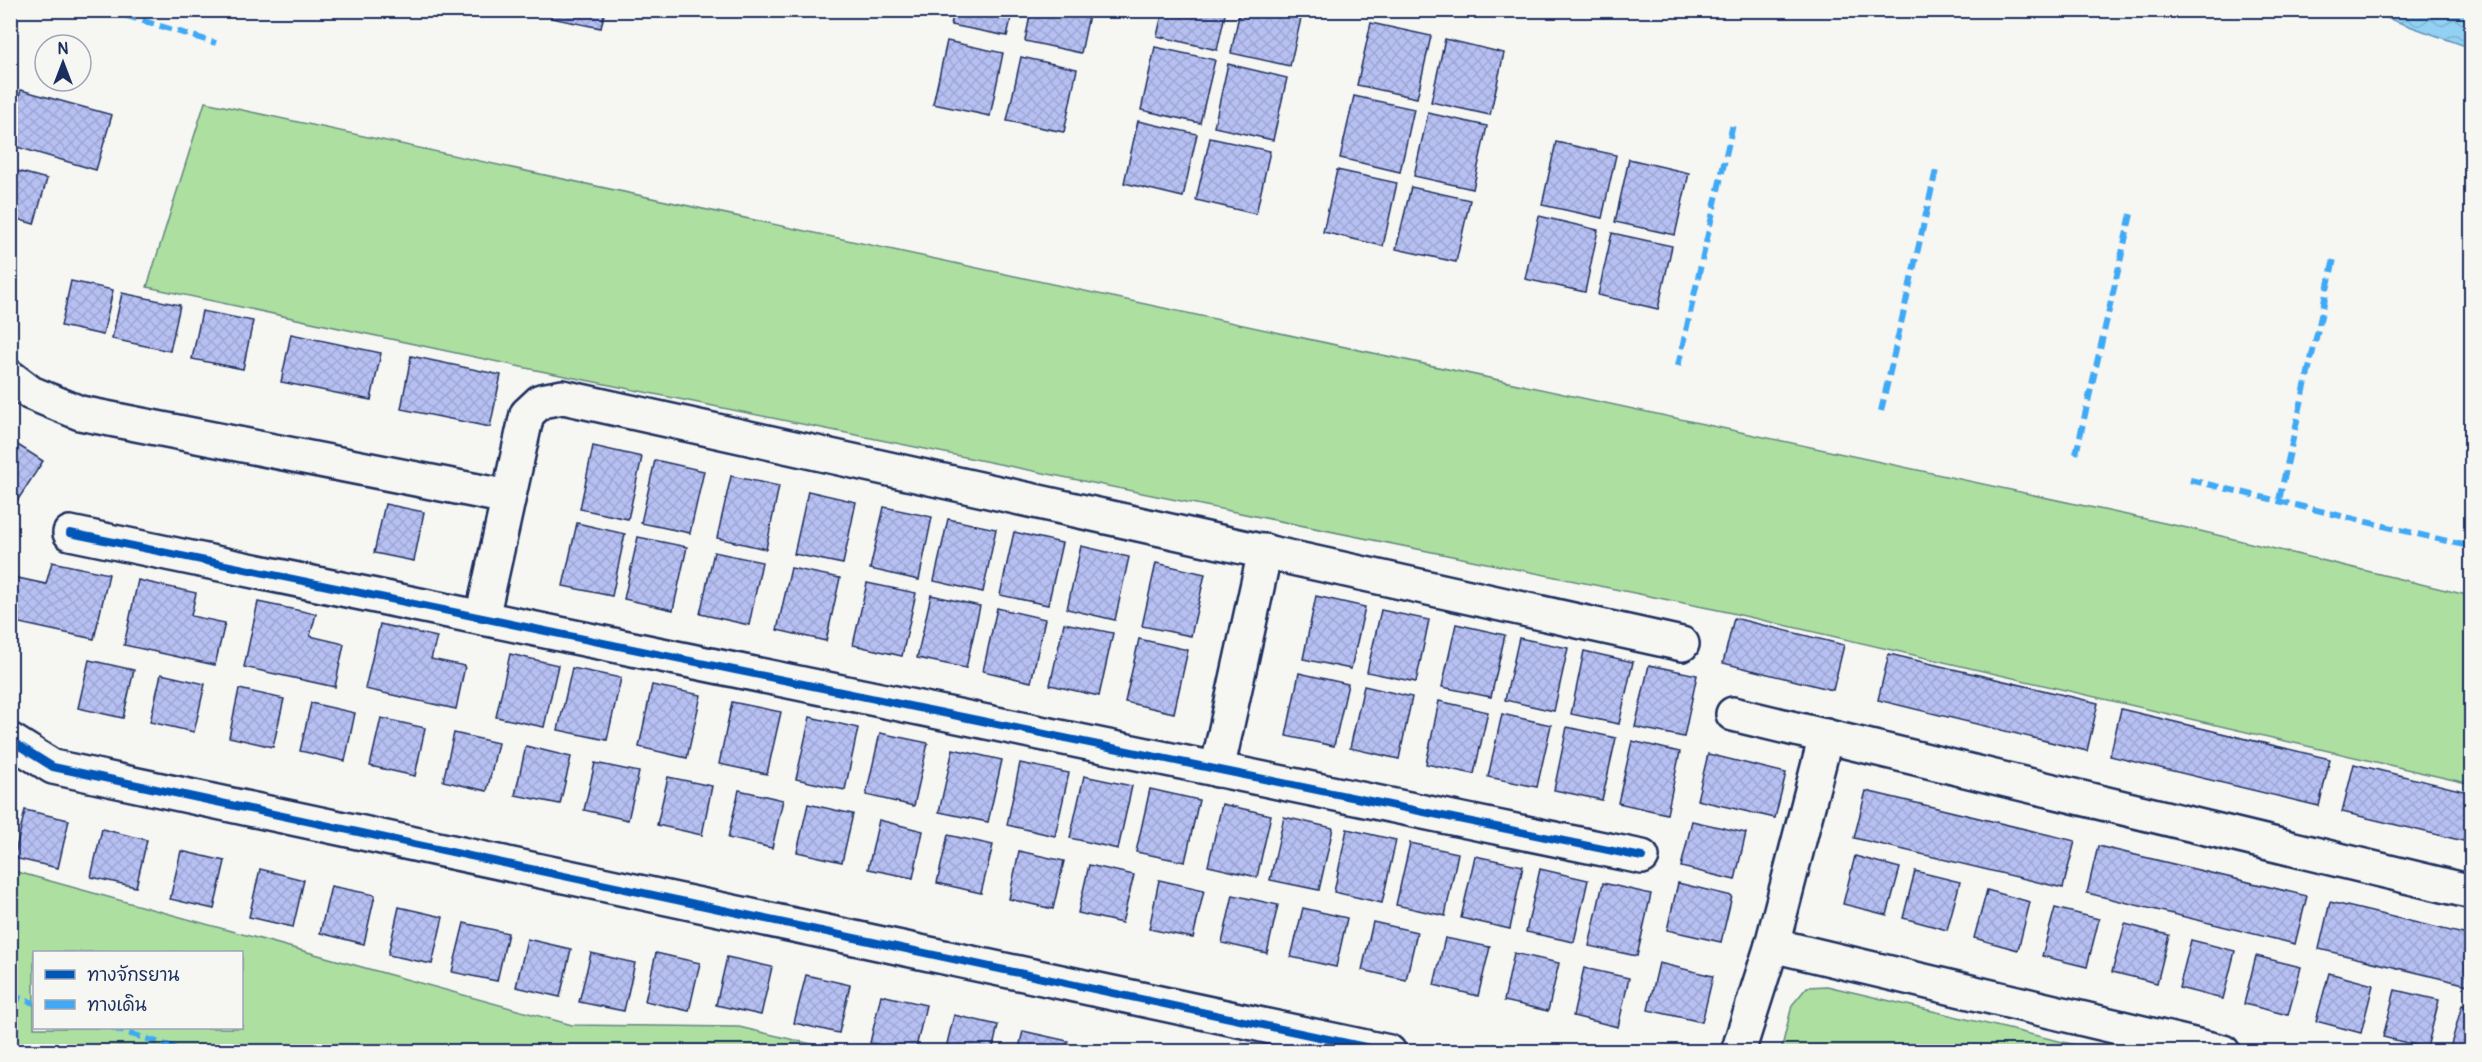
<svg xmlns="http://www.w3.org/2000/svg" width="2482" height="1062" viewBox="0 0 2482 1062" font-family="Pangolin,'Playpen Sans Thai',sans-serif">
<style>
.grass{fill:#acdfa0;stroke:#64877f;stroke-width:1.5;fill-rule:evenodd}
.water{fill:url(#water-waves);stroke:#6290b7;stroke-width:1.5}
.building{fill:url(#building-cross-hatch);stroke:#1b2f5e;stroke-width:1.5}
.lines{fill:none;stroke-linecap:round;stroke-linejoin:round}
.minor-casing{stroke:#1b2f5e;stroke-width:38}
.minor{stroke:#f6f6f2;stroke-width:33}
.quiet{stroke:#3fa9f5;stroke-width:6;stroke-dasharray:12 6;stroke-linecap:butt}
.cycleway-casing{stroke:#f6f6f2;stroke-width:11}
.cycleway{stroke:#0057b8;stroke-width:8}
</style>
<defs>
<pattern id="water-waves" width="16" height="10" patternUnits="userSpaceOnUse" patternTransform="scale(1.5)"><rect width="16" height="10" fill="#92d1f3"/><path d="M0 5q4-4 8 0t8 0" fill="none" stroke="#7db4d3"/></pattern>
<pattern id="building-cross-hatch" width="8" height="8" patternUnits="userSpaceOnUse" patternTransform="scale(1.5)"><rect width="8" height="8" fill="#b7c0f2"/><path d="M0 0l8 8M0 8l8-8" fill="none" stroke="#9da5d2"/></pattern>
</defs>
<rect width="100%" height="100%" fill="#f6f6f2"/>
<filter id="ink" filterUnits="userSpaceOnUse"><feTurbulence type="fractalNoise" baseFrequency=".0167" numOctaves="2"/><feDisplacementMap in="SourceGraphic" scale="12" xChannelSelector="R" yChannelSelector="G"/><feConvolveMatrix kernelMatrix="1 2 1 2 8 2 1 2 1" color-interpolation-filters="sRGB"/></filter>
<g filter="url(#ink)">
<g class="grass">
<polygon points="205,102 2192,529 2471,596 2471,784 1723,611 526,368 147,287"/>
<path d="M10 870 572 1025 739 1027 841 1051H11ZM34 952H242V1028H34Z"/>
<polygon points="1827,986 2101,1051 1781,1051 1792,1005 1807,987"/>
</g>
<polygon class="water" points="2367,11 2471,11 2471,48"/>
<g class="building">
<polygon points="553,10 605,10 601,28 551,18"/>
<polygon points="954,10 1013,10 1007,36 951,25"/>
<polygon points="1031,10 1090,10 1081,53 1025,41"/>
<polygon points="1163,10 1226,10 1217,50 1157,36"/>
<polygon points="1240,10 1303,10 1290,66 1231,53"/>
<polygon points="1371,23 1431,36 1417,98 1357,85"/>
<polygon points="1445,39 1504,53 1490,115 1431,102"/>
<polygon points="947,41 1003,53 990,116 933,104"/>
<polygon points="1155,47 1215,60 1200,123 1141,110"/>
<polygon points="1021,57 1077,69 1064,132 1007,121"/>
<polygon points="1228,64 1287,78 1273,140 1214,127"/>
<polygon points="21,90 112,115 96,170 10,145 10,128"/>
<polygon points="1354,96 1414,109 1400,172 1340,158"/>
<polygon points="1428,113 1487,126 1473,189 1414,176"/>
<polygon points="1138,121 1197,134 1183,197 1124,183"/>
<polygon points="1210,138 1270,151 1256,214 1196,200"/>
<polygon points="1556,142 1616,155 1602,218 1542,205"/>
<polygon points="1629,159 1689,173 1675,235 1615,222"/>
<polygon points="10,169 47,179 34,224 10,217"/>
<polygon points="1337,170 1397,183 1383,246 1323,232"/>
<polygon points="1411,187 1470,200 1456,262 1396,249"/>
<polygon points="1539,216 1598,230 1585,292 1525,279"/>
<polygon points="1612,233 1672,246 1658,309 1598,295"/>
<polygon points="71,281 113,290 103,335 61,326"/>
<polygon points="122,293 180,305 170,351 112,339"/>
<polygon points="202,311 253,321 243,369 192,359"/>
<polygon points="291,334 381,353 371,400 281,382"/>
<polygon points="411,356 501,375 490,427 401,409"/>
<polygon points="10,440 43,461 10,512"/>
<polygon points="593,446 642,457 628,519 580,509"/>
<polygon points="655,460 704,471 690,533 641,523"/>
<polygon points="731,476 779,486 766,549 717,538"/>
<polygon points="808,491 856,502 843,564 794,554"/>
<polygon points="385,504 424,512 414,561 374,553"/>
<polygon points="884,507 932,517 919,580 870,569"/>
<polygon points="948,519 996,529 983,592 934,581"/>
<polygon points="577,523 625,534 612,596 563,586"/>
<polygon points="1014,532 1062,543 1048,605 1000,595"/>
<polygon points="638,537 687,547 673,610 624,599"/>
<polygon points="1081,546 1129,557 1115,620 1067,609"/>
<polygon points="714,552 762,562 749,625 700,614"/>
<polygon points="52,562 109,574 94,639 10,621 13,577 46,584"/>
<polygon points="1156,563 1205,574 1191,636 1142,626"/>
<polygon points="791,568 840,578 826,641 777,630"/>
<polygon points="138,580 196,593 191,616 225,623 215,665 124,645"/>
<polygon points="867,583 916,593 902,656 853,645"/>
<polygon points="931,595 980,606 966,668 917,658"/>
<polygon points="1316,596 1365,607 1351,669 1303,659"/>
<polygon points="258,602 316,614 310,636 344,644 335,687 244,667"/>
<polygon points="997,608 1045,619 1031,682 983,671"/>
<polygon points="1381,610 1429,620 1416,682 1367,672"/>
<polygon points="1734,618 1844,645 1833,690 1723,663"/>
<polygon points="1064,623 1113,633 1099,696 1050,685"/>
<polygon points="380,624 437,637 431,659 465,666 456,709 365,689"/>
<polygon points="1456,624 1505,635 1491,697 1442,687"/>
<polygon points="1519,638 1568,648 1554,711 1505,700"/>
<polygon points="1139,639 1188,650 1174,713 1125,702"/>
<polygon points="1584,651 1633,662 1619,724 1571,714"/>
<polygon points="510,654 558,665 544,727 496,717"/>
<polygon points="1889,654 2098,703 2087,751 1878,700"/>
<polygon points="89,660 134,670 123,718 78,708"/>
<polygon points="1649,665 1697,675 1684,737 1635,727"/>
<polygon points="572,668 621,678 607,740 558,730"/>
<polygon points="1299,673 1348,684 1334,746 1286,736"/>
<polygon points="161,674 205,684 194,732 150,722"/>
<polygon points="652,685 701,695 687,758 639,747"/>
<polygon points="1364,686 1412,697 1399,759 1350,748"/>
<polygon points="239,689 284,699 273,747 229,737"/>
<polygon points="1439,701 1488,712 1474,774 1426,764"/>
<polygon points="732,702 781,712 767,774 719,764"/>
<polygon points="311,703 355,713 345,761 300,751"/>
<polygon points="2121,709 2330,759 2319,806 2110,756"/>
<polygon points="1502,714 1551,725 1537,787 1488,777"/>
<polygon points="810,717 858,728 845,790 796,779"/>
<polygon points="381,718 425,728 415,776 370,766"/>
<polygon points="1567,727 1616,738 1602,800 1554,790"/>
<polygon points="454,733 498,743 487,791 443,781"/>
<polygon points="880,733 928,743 914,806 866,795"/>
<polygon points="1632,741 1680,752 1667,814 1618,803"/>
<polygon points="526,746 571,757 560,804 515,795"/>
<polygon points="953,749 1002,760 988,822 939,812"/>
<polygon points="1708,754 1786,773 1775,818 1697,800"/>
<polygon points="595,763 639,772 628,820 584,810"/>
<polygon points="1020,763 1069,773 1055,836 1007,825"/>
<polygon points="2354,764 2472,793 2472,843 2342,812"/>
<polygon points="1084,776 1132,786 1118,849 1070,838"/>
<polygon points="668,777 712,786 702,835 657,825"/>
<polygon points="1150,789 1199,800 1185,862 1136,852"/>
<polygon points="739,790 783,800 772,848 728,838"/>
<polygon points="1866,791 2075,841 2063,888 1854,838"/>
<polygon points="808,804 853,814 842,862 797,852"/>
<polygon points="1222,804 1271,815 1257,877 1208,866"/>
<polygon points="25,810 69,820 58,868 14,858"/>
<polygon points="1284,817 1333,828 1319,890 1270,880"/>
<polygon points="879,820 923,831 913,878 868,869"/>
<polygon points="1692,821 1746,833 1735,880 1681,867"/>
<polygon points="102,829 147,840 136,887 91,877"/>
<polygon points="1347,829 1396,840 1382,903 1334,892"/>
<polygon points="948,835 993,845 981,893 937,883"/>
<polygon points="1410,843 1458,853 1445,916 1396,905"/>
<polygon points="2098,846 2307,896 2295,944 2087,893"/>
<polygon points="181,851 225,861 214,909 170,899"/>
<polygon points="1019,851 1064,861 1053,909 1009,899"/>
<polygon points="1475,856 1523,866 1510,929 1461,918"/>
<polygon points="1855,856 1900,868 1887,915 1843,904"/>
<polygon points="1089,865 1134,875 1122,923 1078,913"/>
<polygon points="260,869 304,880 293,927 249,917"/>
<polygon points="1540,869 1588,880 1574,942 1526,932"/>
<polygon points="1915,871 1960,882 1947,930 1903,918"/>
<polygon points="1159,880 1204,890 1193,938 1149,929"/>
<polygon points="1603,883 1651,894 1637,956 1589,946"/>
<polygon points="1678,883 1732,896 1721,942 1667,930"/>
<polygon points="331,886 375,895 364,944 320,933"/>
<polygon points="1987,890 2030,902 2018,950 1974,938"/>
<polygon points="1233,895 1278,905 1267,953 1222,943"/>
<polygon points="2330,902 2472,936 2472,986 2319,949"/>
<polygon points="399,907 443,917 432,964 388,955"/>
<polygon points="1303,908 1347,918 1336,967 1291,957"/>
<polygon points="2055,908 2099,919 2087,967 2042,956"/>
<polygon points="1373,922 1417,932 1406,980 1362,970"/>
<polygon points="464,923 508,933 497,981 452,972"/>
<polygon points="2125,924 2169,935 2157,983 2112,972"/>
<polygon points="1445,938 1490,947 1478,996 1434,985"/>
<polygon points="527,939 571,949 560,997 516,987"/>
<polygon points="2191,940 2235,951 2223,999 2179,988"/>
<polygon points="591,953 635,963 624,1011 579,1002"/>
<polygon points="656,953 700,963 689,1011 645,1001"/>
<polygon points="1514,953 1559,963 1548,1011 1504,1001"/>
<polygon points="2256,956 2301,967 2288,1015 2244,1004"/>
<polygon points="727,957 772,967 761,1015 716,1005"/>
<polygon points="1659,963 1713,976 1702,1022 1648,1010"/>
<polygon points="1584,968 1629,978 1618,1027 1573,1016"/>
<polygon points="2329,973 2373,985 2361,1033 2316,1021"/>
<polygon points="806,975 850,985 839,1033 794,1023"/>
<polygon points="2395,990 2439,1000 2427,1048 2383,1037"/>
<polygon points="881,995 926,1005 915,1052 870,1043"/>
<polygon points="2462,1005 2472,1007 2472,1052 2449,1052"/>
<polygon points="954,1015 998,1025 992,1052 945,1052"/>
<polygon points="1023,1031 1068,1041 1065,1052 1018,1052"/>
</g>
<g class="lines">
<g class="minor-casing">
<g id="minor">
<polyline points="10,377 31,393 80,413 508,497"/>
<polyline points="70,533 1642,857"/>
<polyline points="482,618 527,414 541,401 563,397 1682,644"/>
<polyline points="1733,714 2472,892"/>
<polyline points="10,740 53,767 1389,1052"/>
<polyline points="1217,770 1265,551"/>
<polyline points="1772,945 2223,1052"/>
<polyline points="1738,1052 1772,945 1826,736"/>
</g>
</g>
<use href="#minor" class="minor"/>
<g class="quiet">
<polyline points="108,10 216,43"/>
<polyline points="1678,366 1733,124"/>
<polyline points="1881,411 1936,170"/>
<polyline points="2076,454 2131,214"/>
<polyline points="2190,480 2472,547"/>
<polyline points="2279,500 2334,259"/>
<polyline points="10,995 34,1003"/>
<polyline points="112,1028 189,1052"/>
</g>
<g class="cycleway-casing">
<g id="cycleway">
<polyline points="70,533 1642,857"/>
<polyline points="10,740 53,767 1389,1052"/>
</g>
</g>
<use href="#cycleway" class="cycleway"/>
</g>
</g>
<rect width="2482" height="1062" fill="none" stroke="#f6f6f2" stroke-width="36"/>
<rect x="18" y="18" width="2446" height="1026" fill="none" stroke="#1b2f5e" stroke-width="2" filter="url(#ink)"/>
<rect x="33" y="951" width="210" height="78" fill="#f6f6f2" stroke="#9ea6b7" stroke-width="1.5"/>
<rect x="45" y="970" width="30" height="9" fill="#0057b8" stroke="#9ea6b7" stroke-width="1.5"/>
<text x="87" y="981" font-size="18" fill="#1b2f5e">ทางจักรยาน</text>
<rect x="45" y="1000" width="30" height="9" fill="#3fa9f5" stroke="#9ea6b7" stroke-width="1.5"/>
<text x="87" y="1011" font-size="18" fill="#1b2f5e">ทางเดิน</text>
<g transform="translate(63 63)"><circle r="28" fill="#f6f6f2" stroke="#9ea6b7" stroke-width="1.5"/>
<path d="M0-4.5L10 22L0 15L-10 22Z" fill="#1b2f5e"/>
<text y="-9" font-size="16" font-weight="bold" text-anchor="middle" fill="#1b2f5e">N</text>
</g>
</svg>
